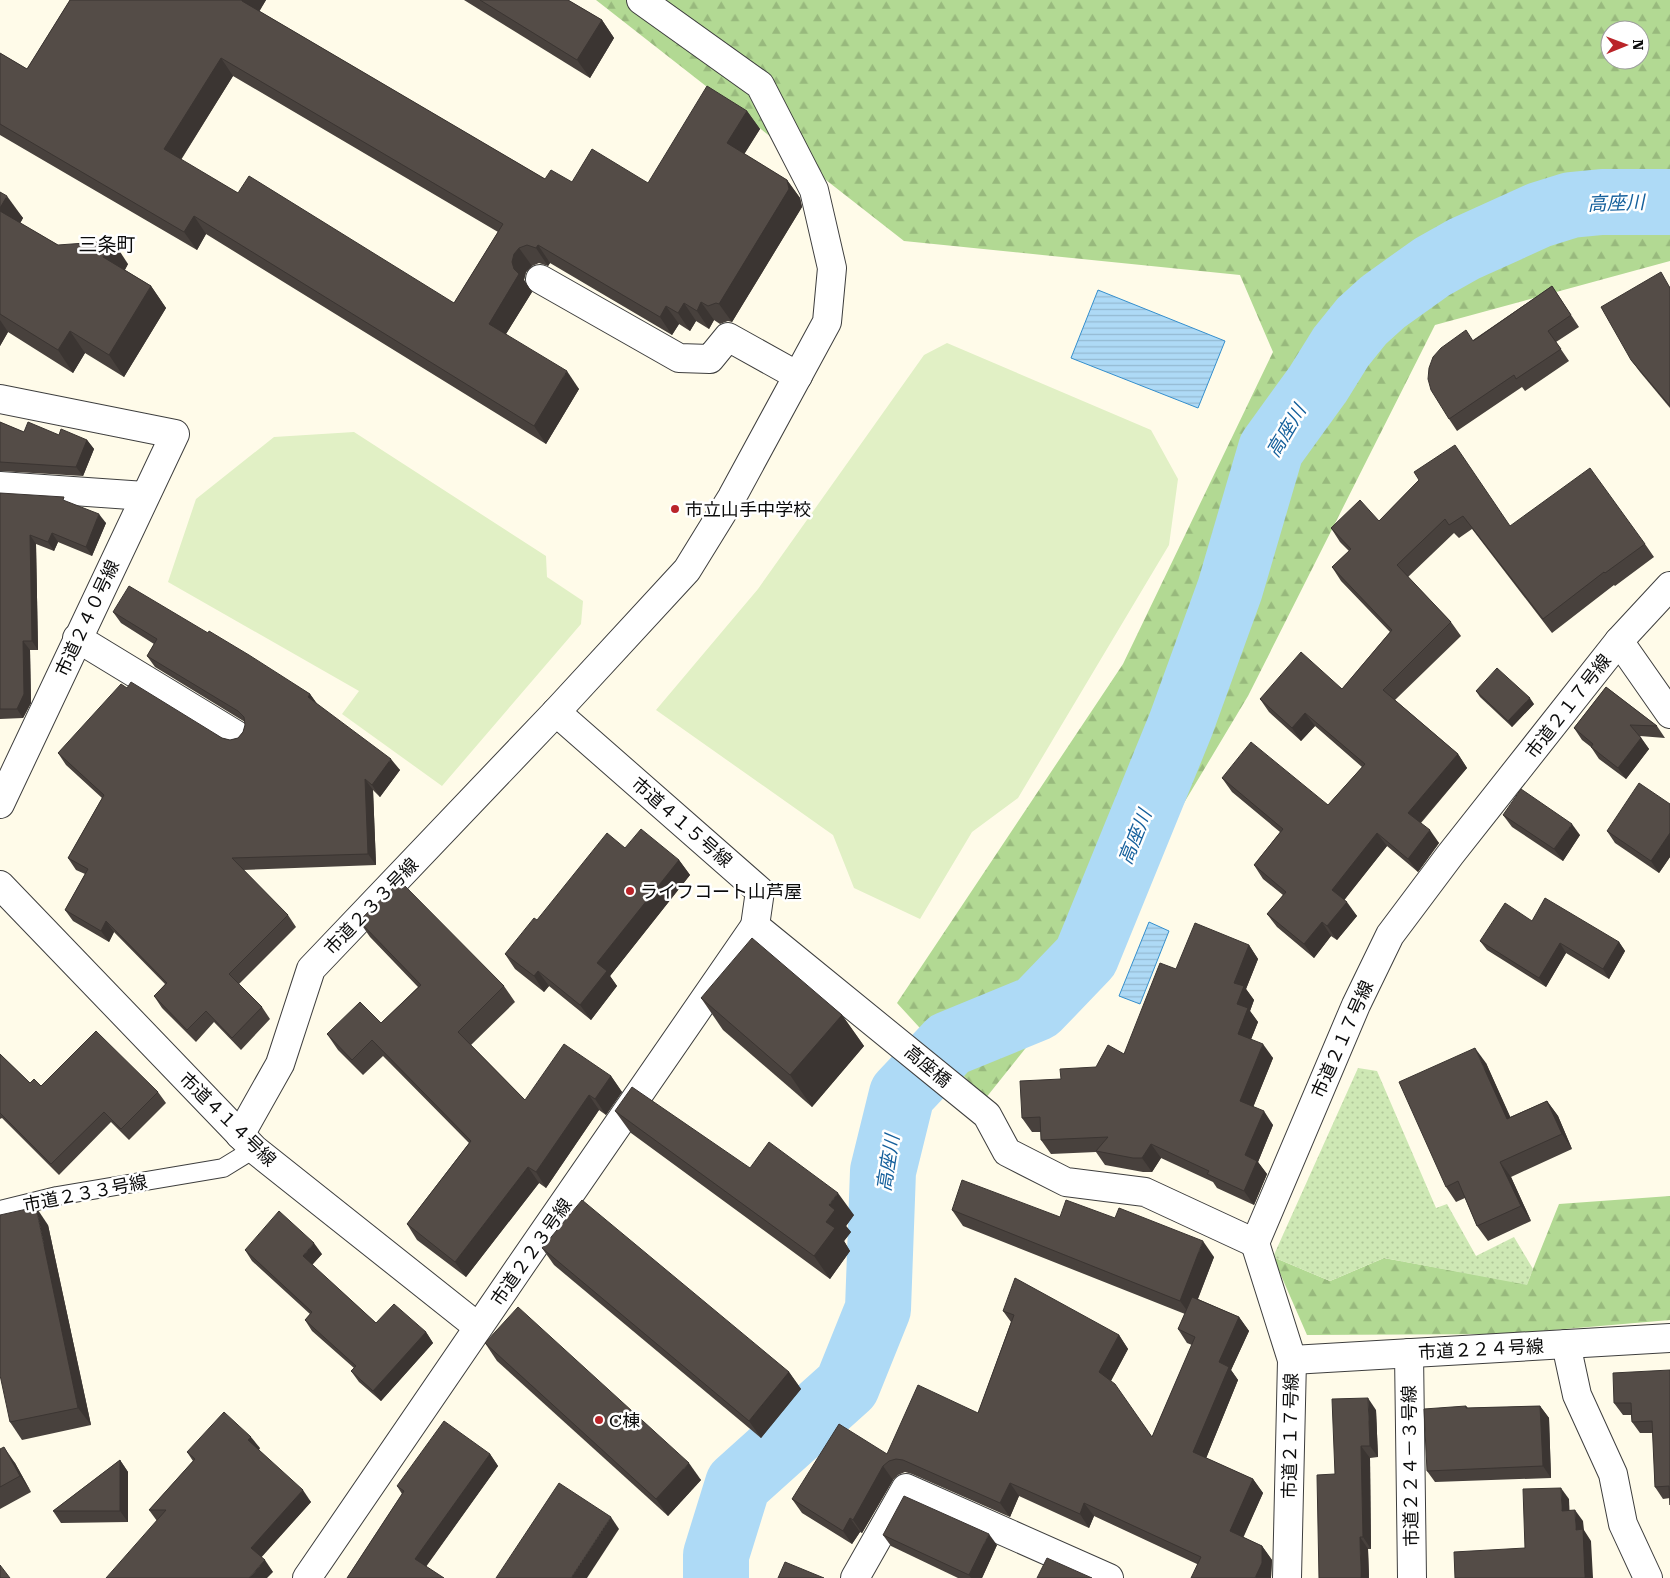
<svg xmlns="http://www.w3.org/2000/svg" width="1670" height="1578" viewBox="0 0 1670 1578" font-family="'Roboto Serif','Noto Sans JP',serif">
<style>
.forest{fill:url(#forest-firs);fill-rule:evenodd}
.garden{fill:url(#garden-dots)}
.pitch{fill:#e1f0c5}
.water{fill:url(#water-rules);stroke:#358fcd}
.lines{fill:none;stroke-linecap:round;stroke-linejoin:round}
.river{stroke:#aedaf6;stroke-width:66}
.lane-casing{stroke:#3e3e3e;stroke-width:20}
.street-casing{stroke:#3e3e3e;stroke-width:30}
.lane{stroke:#fff;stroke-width:18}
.street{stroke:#fff;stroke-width:28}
.wall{fill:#48413d;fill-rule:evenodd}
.shaded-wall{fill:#3b3532}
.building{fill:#544c47;stroke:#3b3532;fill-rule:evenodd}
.poi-dot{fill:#ba2429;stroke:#fff;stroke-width:2}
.labels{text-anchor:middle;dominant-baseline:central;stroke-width:5;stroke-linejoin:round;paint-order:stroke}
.poi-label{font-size:18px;fill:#0b0b0b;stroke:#fff;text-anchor:start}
.street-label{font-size:18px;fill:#0b0b0b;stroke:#fff}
.water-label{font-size:19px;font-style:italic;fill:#15609c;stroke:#fff}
.neighbourhood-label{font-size:19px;fill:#0b0b0b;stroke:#fff}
</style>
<defs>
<pattern id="forest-firs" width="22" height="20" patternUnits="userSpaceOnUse" patternTransform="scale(1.25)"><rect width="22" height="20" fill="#b2d993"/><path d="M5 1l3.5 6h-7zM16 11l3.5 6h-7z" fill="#98b97d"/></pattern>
<pattern id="garden-dots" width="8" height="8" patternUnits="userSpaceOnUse" patternTransform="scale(1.25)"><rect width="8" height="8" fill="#cee8b4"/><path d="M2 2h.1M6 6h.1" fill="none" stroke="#b0c699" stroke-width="1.8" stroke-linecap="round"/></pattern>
<pattern id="water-rules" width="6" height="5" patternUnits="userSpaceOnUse" patternTransform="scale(1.25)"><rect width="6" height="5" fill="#aedaf6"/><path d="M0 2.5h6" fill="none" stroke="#94bad2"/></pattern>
</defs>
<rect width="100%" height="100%" fill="#fffbe9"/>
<g class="forest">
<path d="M596 0H1670V261L1435 325 1248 696 1072 990 985 1099 897 1003 1123 664 1273 352 1240 275 904 241ZM1610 30H1640V60H1610Z"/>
<polygon points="1670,1196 1670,1320 1507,1334 1307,1335 1273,1257 1330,1281 1384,1258 1527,1284 1559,1204"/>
</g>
<polygon class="garden" points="1358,1068 1377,1071 1436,1208 1447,1204 1476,1256 1514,1237 1533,1269 1527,1285 1384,1258 1330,1281 1273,1257"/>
<g class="pitch">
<polygon points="947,343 1151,430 1178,479 1169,545 1018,798 972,832 920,919 854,888 833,835 656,710 758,589 924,355"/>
<polygon points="354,432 546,556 547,577 583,601 581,624 442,786 342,714 359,691 168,582 196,499 274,437"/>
</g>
<g class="water">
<polygon points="1098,290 1225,341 1198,408 1071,358"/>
<polygon points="1149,922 1169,931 1140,1004 1119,996"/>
</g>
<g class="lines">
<polyline class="river" points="716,1578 716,1555 738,1484 847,1386 878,1309 883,1171 902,1094 949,1044 1037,1008 1086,957 1181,724 1230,589 1271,449 1318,384 1341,347 1362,321 1383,302 1432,267 1464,249 1539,215 1571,205 1602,202 1670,202"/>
<g class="lane-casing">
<polyline id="lane" points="0,1210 57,1196 223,1168 254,1149"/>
</g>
<g class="street-casing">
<g id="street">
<polyline points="540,279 679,358 710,359 728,337 798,376"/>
<polyline points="0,399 175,434 0,804"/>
<polyline points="0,486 145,496"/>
<polyline points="77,638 238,736"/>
<polyline points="1619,641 1670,714"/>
<polyline points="556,712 760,891 755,926 987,1115 1007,1152 1066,1182 1145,1192 1255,1243"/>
<polyline points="0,885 254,1149 478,1327"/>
<polyline points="240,1135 280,1064 311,969 556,712 687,570 732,497 827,322 832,268 814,190 760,85 641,0"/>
<polyline points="1566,1344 1577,1395 1613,1474 1623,1524 1648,1578"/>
<polyline points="1409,1353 1412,1578"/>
<polyline points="1292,1360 1670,1338"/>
<polyline points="307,1578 519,1268 755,926"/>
<polyline points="855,1578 906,1488 1109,1578"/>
<polyline points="1287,1578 1292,1360 1255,1243 1356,1005 1390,935 1450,855 1619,641 1670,586"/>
</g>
</g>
<use href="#lane" class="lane"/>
<use href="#street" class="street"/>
</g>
<g class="wall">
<path d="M70 0H266L259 11 545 179 572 182 648 183 747 111 760 129 744 154 787 180 800 198 802 207 732 322 728 321 720 324 714 320 709 329 696 321 690 331 679 324 672 335 550 263 548 266 539 263 532 266 526 272 524 280 532 292 506 334 579 389 546 444 206 234 197 250 0 135V53L27 69ZM233 76 498 232 454 303 238 193 181 160Z"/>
<polygon points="464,0 568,0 602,20 614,38 590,78"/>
<polygon points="0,192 23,218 20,223 58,245 128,264 125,270 151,286 166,308 124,377 85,353 73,373 8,332 0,346"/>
<polygon points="1552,286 1579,327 1556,342 1569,361 1525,391 1522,387 1457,431 1449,419 1473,340"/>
<polygon points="1670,286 1670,408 1640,372 1631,360"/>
<polygon points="0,422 24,432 59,435 87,440 94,449 83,476 0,471"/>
<polygon points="1419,480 1510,526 1645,544 1654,557 1615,586 1614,585 1552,633 1472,529 1459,538 1454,533 1408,577 1451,622 1461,636 1395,700 1458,754 1467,768 1421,823 1439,843 1418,872 1387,846 1344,900 1357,916 1337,940 1331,936 1314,958 1277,927 1267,914 1283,895 1263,879 1254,865 1280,832 1232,792 1222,778 1328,805 1362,767 1315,726 1301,741 1269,712 1260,699 1342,689 1390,632 1341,581 1332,567 1349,551 1340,542 1331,528 1379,521"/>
<polygon points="0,493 67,502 106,523 92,556 58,542 54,551 36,544 38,650 30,650 31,703 23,718 0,719"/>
<polygon points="113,612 208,633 310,694 317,704 400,770 380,797 373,790 376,865 243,870 288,915 296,927 239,984 262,1007 270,1019 241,1050 214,1022 196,1042 162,1008 154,996 165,984 114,932 109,942 73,921 65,910 85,874 76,870 68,858 102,798 66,765 58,753 127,688 222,738 230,740 238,738 243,732 245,725 245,722 155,667 147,656 154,644 121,623"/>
<polygon points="1606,687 1657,726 1665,738 1640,736 1649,749 1626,779 1599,759 1591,747 1582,740 1574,728"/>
<polygon points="1476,691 1534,704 1512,727 1480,697"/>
<polygon points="1670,804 1670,857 1659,873 1615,843 1607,831"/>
<polygon points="1503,815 1580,835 1563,861 1512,827"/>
<polygon points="625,848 679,860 690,875 610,976 617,986 591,1020 549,986 544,992 515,969 505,954 537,920"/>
<polygon points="359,921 504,986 515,1002 471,1045 525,1100 611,1076 622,1092 606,1115 599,1110 546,1188 539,1183 466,1277 417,1240 407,1224 469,1143 383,1056 363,1075 338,1050 327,1034 381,1023 418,987 370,937"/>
<polygon points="1532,921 1619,942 1625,951 1609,979 1566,953 1546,987 1487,950 1480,941"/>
<polygon points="1249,945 1258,959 1246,989 1254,1000 1250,1011 1258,1022 1251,1039 1273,1058 1253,1107 1273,1125 1258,1162 1267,1174 1254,1205 1217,1188 1213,1182 1161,1158 1152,1172 1143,1172 1105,1165 1096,1152 1051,1154 1041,1140 1041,1132 1032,1132 1022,1118 1061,1079 1096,1067 1124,1054 1176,969"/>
<polygon points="701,998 842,1015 864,1046 812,1107 723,1030"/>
<polygon points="0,1054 30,1083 41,1086 158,1092 166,1103 129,1140 111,1122 59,1175 2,1118 0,1119"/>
<polygon points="1486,1063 1510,1117 1547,1101 1558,1116 1572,1149 1511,1177 1531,1221 1488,1241 1477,1226 1465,1198 1456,1202 1446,1187"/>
<polygon points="615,1111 750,1168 854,1215 846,1226 851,1232 844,1241 850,1251 830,1279 631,1133"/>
<polygon points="952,1210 1060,1217 1214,1257 1198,1299 1239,1317 1249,1331 1231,1370 1238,1380 1206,1458 1253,1479 1263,1493 1243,1537 1262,1546 1272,1560 1271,1577 1197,1564 1094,1516 1089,1528 1019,1496 1010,1517 912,1474 905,1472 898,1475 893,1480 862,1533 860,1532 852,1544 802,1513 792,1499 887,1454 978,1413 1011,1322 1003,1311 1119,1335 1128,1349 1111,1381 1152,1437 1192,1345 1187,1343 1178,1329 1185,1314 963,1226"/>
<polygon points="48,1225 91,1425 22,1440 10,1422"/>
<polygon points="542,1248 789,1372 801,1389 761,1438 554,1265"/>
<polygon points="245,1250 322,1254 312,1265 376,1323 426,1332 433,1343 381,1401 359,1382 351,1371 354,1368 312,1331 305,1320 310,1314 252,1261"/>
<polygon points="485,1343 701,1480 668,1516 497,1361"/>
<polygon points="1670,1370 1670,1498 1663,1499 1655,1487 1653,1433 1640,1433 1632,1422 1631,1415 1623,1415 1614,1403"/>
<polygon points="1466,1406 1468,1408 1540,1406 1549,1418 1551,1478 1435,1482 1427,1471"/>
<polygon points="1376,1410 1378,1457 1370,1458 1371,1549 1368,1549 1369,1578 1335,1474"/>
<polygon points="260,1448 259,1450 311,1502 261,1557 273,1572 157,1521 149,1510 193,1461 187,1452"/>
<polygon points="0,1449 15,1463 31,1492 0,1509"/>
<polygon points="490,1454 498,1466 426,1566 347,1578 402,1494 397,1486"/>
<polygon points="120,1460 128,1472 128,1522 61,1523 53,1511"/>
<polygon points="883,1535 997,1545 982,1578 958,1578 891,1546"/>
</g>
<g class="shaded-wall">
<polygon points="242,0 266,0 255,19 242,1"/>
<polygon points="602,20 614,38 590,78 577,60"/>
<polygon points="221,58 233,76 176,167 164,149"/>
<polygon points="747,111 760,129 740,161 727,143"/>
<polygon points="787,180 800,198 802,207 732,322 719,304"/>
<polygon points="7,196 23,218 15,233 0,212 0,208"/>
<polygon points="194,216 206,234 197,250 184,232"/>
<polygon points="113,241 128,264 119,279 103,257"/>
<polygon points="538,245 550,263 548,266 536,248"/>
<polygon points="519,248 532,266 526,272 524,280 532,292 501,342 489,324 514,269 512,262 514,254"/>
<polygon points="151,286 166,308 124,377 109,355"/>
<polygon points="701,302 714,320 709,329 697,311"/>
<polygon points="684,303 696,321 690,331 678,313"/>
<polygon points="666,306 679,324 672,335 660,317"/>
<polygon points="0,320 8,332 0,346"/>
<polygon points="70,331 85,353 73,373 58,350"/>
<polygon points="567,371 579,389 546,444 534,426"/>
<polygon points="87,440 94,449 83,476 76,467"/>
<polygon points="99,514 106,523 92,556 86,547"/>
<polygon points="52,533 58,542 54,551 48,542"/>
<polygon points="30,535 36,544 38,650 32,641"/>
<polygon points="23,641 30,650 31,703 23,718 17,709"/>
<polygon points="310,694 318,705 308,697"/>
<polygon points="1530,698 1534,704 1512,727 1508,721"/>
<polygon points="1305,713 1315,726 1301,741 1292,728"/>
<polygon points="1641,738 1649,749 1626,779 1618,768"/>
<polygon points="1458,754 1467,768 1417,826 1408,813"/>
<polygon points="391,759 400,770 380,797 372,785"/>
<polygon points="365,779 373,790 376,865 368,854"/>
<polygon points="1572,824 1580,835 1563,861 1554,849"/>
<polygon points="1430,830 1439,843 1418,872 1408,859"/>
<polygon points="1377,833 1387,846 1342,903 1332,890"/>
<polygon points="1670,833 1670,857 1659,873 1651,861"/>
<polygon points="679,860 690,875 610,976 617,986 591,1020 580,1005 597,963"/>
<polygon points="1347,902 1357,916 1337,940 1327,926"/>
<polygon points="106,921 114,932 109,942 101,931"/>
<polygon points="1322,922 1331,936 1314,958 1304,944"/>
<polygon points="1619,942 1625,951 1609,979 1603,969"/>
<polygon points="1560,943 1566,953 1546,987 1539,978"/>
<polygon points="1249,945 1258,959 1246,989 1254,1000 1250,1011 1258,1022 1248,1047 1238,1034 1237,1004 1234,983"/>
<polygon points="538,971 549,986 544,992 534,976"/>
<polygon points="842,1015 864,1046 812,1107 790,1075"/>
<polygon points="1263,1044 1273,1058 1250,1115 1240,1101"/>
<polygon points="1475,1048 1486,1063 1518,1134 1507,1119"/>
<polygon points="611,1076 622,1092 606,1115 595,1099"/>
<polygon points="589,1095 599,1110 546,1188 536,1172"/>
<polygon points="1547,1101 1558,1116 1572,1149 1562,1134"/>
<polygon points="1264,1111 1273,1125 1258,1162 1267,1174 1254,1205 1244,1191 1245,1155"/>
<polygon points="1151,1144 1161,1158 1152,1172 1142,1158"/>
<polygon points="1500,1162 1511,1177 1531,1221 1521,1206"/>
<polygon points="528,1167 539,1183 466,1277 455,1262"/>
<polygon points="838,1193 854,1215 846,1226 851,1232 844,1241 850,1251 830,1279 814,1256 826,1222 829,1205"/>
<polygon points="36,1207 48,1225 91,1425 78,1408"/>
<polygon points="1203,1241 1214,1257 1191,1316 1180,1301"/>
<polygon points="314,1243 322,1254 310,1267 303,1256"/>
<polygon points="1239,1317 1249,1331 1231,1370 1238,1380 1203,1466 1193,1452 1219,1362"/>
<polygon points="426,1332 433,1343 381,1401 373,1391"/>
<polygon points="1119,1335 1128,1349 1108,1386 1099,1372"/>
<polygon points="789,1372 801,1389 761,1438 749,1421"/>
<polygon points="1368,1398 1376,1410 1378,1457 1370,1446"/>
<polygon points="1540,1406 1549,1418 1551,1478 1543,1466"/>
<polygon points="251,1437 260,1448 256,1452 248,1440"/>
<polygon points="1361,1446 1370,1458 1371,1549 1363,1537"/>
<polygon points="4,1447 15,1463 31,1492 20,1476"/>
<polygon points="490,1454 498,1466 423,1571 415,1559"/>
<polygon points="120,1460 128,1472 128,1522 120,1511"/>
<polygon points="689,1463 701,1480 668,1516 656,1499"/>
<polygon points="883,1466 893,1480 862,1533 853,1520"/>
<polygon points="1253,1479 1263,1493 1240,1545 1230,1531"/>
<polygon points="1010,1483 1019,1496 1010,1517 1000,1503"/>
<polygon points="1561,1488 1569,1499 1570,1522 1562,1511"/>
<polygon points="303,1490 311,1502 259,1560 251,1548"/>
<polygon points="1084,1503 1094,1516 1089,1528 1080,1514"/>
<polygon points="1575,1510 1583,1521 1584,1530 1591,1541 1593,1578 1585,1578 1576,1530"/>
<polygon points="611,1517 619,1529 587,1578 571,1578"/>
<polygon points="850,1518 860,1532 852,1544 843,1531"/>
<polygon points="989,1534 997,1545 982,1578 971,1578 969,1575"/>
<polygon points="1360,1537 1368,1549 1369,1578 1361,1578"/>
<polygon points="1262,1546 1272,1560 1271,1578 1255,1578"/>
<polygon points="265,1560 273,1572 267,1578 249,1578"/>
</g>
<g class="building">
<path d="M70 0H242V1L545 179 551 170 572 182 592 149 648 183 707 86 747 111 727 143 787 180 789 189 719 304 716 303 708 306 701 302 697 311 684 303 678 313 666 306 660 317 538 245 536 248 527 245 519 248 514 254 512 262 514 269 519 274 489 324 567 371 534 426 194 216 184 232 0 124V53L27 69ZM221 58 503 224 454 303 249 176 238 193 164 149Z"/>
<polygon points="480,0 568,0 602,20 577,60"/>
<polygon points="0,192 7,196 0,208"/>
<polygon points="0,211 58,245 113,241 103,257 151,286 109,355 70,331 58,350 0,314"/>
<polygon points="1661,272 1670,288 1670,406 1631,360 1601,307"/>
<polygon points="1552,286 1571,315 1548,331 1561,349 1516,379 1514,375 1449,419 1431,390 1428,379 1429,368 1433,357 1441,348 1466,330 1473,341"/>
<polygon points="0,422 24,432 28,422 59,435 61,429 87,440 76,467 0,462"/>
<polygon points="1455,445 1510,526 1590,468 1645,544 1605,573 1604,572 1543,619 1463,516 1449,525 1445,519 1397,565 1451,622 1383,690 1458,754 1408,813 1430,830 1408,859 1377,833 1332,890 1347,902 1327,926 1322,922 1304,944 1267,914 1286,892 1254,865 1283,829 1222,778 1251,742 1328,805 1365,764 1305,713 1292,728 1260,699 1301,652 1342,689 1392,630 1332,567 1351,549 1331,528 1360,500 1379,521 1419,480 1414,472"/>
<polygon points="0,493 64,497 63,500 99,514 86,547 52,533 48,542 30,535 32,641 23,641 24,694 17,709 0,709"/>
<polygon points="129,586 208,633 209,631 249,655 310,694 308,697 391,759 372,785 365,779 368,854 232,858 288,915 229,974 262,1007 232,1038 206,1011 187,1030 154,996 167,983 106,921 101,931 65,910 88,869 68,858 104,795 58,753 121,684 127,688 131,682 222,738 230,740 238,738 243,732 245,725 244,717 238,711 147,656 157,639 113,612"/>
<polygon points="1497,668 1530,698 1508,721 1476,691"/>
<polygon points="1606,687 1657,726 1630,725 1641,738 1618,768 1591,747 1593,744 1574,728"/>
<polygon points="1639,783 1670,804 1670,833 1651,861 1607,831"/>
<polygon points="1521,789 1572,824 1554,849 1503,815"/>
<polygon points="641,829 679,860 597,963 607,971 580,1005 538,971 534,976 505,954 534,918 537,920 607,833 625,848"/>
<polygon points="400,881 504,986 458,1032 525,1100 564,1044 611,1076 595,1099 589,1095 536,1172 528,1167 455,1262 407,1224 471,1141 372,1040 352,1060 327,1034 360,1002 381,1023 421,985 359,921"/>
<polygon points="1545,898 1619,942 1603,969 1560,943 1539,978 1480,941 1505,903 1532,921"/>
<polygon points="1195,923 1249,945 1234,983 1244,986 1237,1004 1248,1008 1238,1034 1263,1044 1240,1101 1264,1111 1245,1155 1257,1161 1244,1191 1207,1174 1209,1171 1151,1144 1142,1158 1133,1158 1096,1151 1108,1137 1041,1140 1040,1117 1022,1118 1020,1081 1061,1079 1060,1069 1096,1067 1108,1045 1124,1054 1160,963 1176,969"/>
<polygon points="752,938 842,1015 790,1075 701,998"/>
<polygon points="96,1031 158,1092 121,1129 104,1112 51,1164 0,1113 0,1054 30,1083 34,1079 41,1086"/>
<polygon points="1475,1048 1507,1119 1547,1101 1562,1134 1500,1162 1521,1206 1477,1226 1458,1181 1446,1187 1399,1082"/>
<polygon points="632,1087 750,1168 769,1142 838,1193 829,1205 835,1210 826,1222 835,1228 814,1256 615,1111"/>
<polygon points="962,1180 1060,1217 1066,1200 1115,1218 1119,1208 1203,1241 1180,1301 952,1210"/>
<polygon points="582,1200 789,1372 749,1421 542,1248"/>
<polygon points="36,1207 78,1408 10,1422 0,1375 0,1215"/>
<polygon points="279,1211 314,1243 303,1256 376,1323 394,1304 426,1332 373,1391 351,1371 356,1366 305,1320 312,1312 245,1250"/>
<polygon points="1015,1278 1119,1335 1099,1372 1115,1384 1152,1437 1195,1337 1178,1329 1192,1297 1239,1317 1219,1362 1229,1367 1193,1452 1253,1479 1230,1531 1262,1546 1262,1563 1255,1578 1191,1578 1201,1557 1084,1503 1080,1514 1010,1483 1000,1503 903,1460 896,1459 889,1461 883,1466 853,1520 850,1518 843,1531 792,1499 839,1424 887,1454 918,1385 978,1413 1014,1315 1003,1311"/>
<polygon points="518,1307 689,1463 656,1499 485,1343"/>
<polygon points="1670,1370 1670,1505 1669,1486 1655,1487 1652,1421 1632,1422 1631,1403 1614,1403 1613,1373"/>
<polygon points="1368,1398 1370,1446 1361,1446 1363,1537 1360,1537 1361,1578 1319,1578 1317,1475 1335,1474 1332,1399"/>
<polygon points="1466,1406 1466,1408 1540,1406 1543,1466 1427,1471 1424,1409"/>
<polygon points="224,1412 251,1437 248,1440 303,1490 251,1548 265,1560 249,1578 106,1578 166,1510 149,1510 195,1459 187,1452"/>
<polygon points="444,1421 490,1454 415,1559 444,1578 347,1578 404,1491 397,1486"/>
<polygon points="4,1447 20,1476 0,1487 0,1449"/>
<polygon points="120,1460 120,1511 53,1511"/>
<polygon points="559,1483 611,1517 571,1578 496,1578"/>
<polygon points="1561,1488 1562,1511 1575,1510 1576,1530 1583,1529 1585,1578 1455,1578 1454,1552 1525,1548 1523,1489"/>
<polygon points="904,1496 989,1534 969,1575 883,1535"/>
<polygon points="1047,1558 1092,1578 1037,1578"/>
<polygon points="785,1562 824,1578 778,1578"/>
<polygon points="0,1565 10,1578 0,1578"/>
</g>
<g class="poi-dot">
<circle cx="675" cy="509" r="5"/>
<circle cx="630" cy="891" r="5"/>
<circle cx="599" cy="1420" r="5"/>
</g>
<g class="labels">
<g class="poi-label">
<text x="685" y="509">市立山手中学校</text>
<text x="640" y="891">ライフコート山芦屋</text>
<text x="609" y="1420">C棟</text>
</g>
<g class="street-label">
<text transform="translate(87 618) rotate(-65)">市道２４０号線</text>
<text transform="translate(1568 706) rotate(-52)">市道２１７号線</text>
<text transform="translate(682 822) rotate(41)">市道４１５号線</text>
<text transform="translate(371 906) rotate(-46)">市道２３３号線</text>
<text transform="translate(1342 1039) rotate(-66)">市道２１７号線</text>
<text transform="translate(928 1066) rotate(40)">高座橋</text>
<text transform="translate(228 1119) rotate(44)">市道４１４号線</text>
<text transform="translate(85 1193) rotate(-11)">市道２３３号線</text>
<text transform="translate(531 1252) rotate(-55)">市道２２３号線</text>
<text transform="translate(1481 1349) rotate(-3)">市道２２４号線</text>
<text transform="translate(1290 1436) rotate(-89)">市道２１７号線</text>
<text transform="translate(1410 1466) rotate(-91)">市道２２４－３号線</text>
</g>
<g class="water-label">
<text transform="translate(1616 203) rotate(-2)">高座川</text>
<text transform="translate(1286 431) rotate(-59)">高座川</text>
<text transform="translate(1135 837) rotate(-68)">高座川</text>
<text transform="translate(888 1163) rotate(-81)">高座川</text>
</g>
<g class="neighbourhood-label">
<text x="107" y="244">三条町</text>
</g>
</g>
<g transform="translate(1625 45) rotate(89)"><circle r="24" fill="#ffffff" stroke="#9d9d9d"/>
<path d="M0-4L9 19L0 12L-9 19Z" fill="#ba2429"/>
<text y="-8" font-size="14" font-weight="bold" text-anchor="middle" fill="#0b0b0b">N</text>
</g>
</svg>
